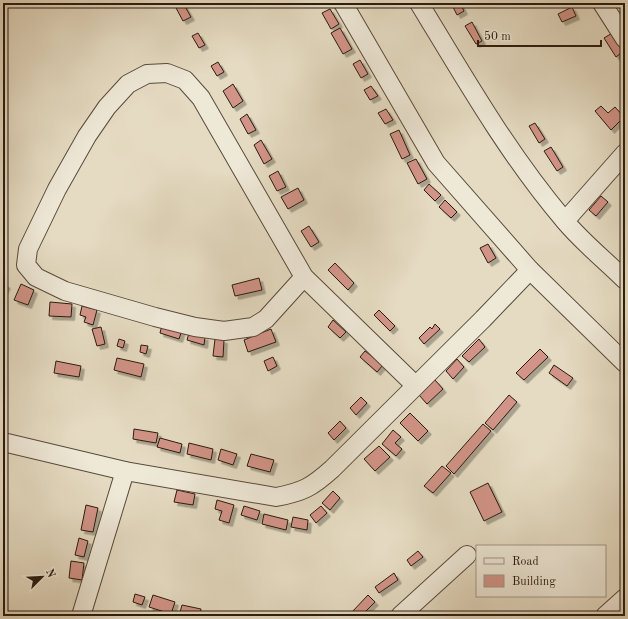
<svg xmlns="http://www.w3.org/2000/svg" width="628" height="619" viewBox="0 0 628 619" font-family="'Old Standard TT',serif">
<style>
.building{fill:#d29488;stroke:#2a1b0f;filter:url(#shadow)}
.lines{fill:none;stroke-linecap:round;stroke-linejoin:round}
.minor-casing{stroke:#594b3c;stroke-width:20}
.minor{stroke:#eee8d7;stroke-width:18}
</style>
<defs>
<filter id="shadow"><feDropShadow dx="3.5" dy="3.5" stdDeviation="0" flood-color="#0004"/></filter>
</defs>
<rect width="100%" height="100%" fill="#e5dbc2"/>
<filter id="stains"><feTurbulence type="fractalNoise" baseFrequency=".005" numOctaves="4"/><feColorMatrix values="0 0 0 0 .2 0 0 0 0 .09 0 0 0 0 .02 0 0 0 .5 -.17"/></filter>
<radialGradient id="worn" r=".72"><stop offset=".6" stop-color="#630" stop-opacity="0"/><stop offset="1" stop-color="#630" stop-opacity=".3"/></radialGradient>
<g class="building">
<polygon points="180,3 183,3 191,17 183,21 175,6"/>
<polygon points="451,3 460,3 464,11 457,15"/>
<polygon points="572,7 576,16 562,22 558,14"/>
<polygon points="330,9 339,24 331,29 322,13"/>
<polygon points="472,22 482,41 476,44 465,26"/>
<polygon points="340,28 352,49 343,54 331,33"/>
<polygon points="614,32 625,50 616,57 604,38"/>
<polygon points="198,33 205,45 199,48 192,36"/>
<polygon points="360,60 368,74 361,78 353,64"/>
<polygon points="218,62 224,72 217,76 211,66"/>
<polygon points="233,84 243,101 233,108 223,91"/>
<polygon points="371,86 378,96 370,100 364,90"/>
<polygon points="601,106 608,113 615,107 624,117 611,130 595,111"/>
<polygon points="386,109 393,120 385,124 378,113"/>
<polygon points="247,114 256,130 248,134 240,119"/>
<polygon points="535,123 545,139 539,143 529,126"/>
<polygon points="399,130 410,155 402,159 390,134"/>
<polygon points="261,140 272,159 264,164 254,145"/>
<polygon points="551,147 563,167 557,171 544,151"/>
<polygon points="416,159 427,179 418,184 407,163"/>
<polygon points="278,171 286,187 277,191 269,176"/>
<polygon points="429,184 441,195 435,201 424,190"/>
<polygon points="298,188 304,200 288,209 281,197"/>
<polygon points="601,196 608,202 596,216 589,210"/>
<polygon points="445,200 457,212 451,218 439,207"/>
<polygon points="309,226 319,242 311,247 301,231"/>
<polygon points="488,244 496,258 488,263 480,248"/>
<polygon points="335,263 354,283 348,290 328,270"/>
<polygon points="259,278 262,290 235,296 232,285"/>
<polygon points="3,283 7,285 3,293"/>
<polygon points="21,284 34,290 28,305 14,300"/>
<polygon points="50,302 72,304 71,317 49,316"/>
<polygon points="82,306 97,310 93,325 84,322 86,317 80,315"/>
<polygon points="379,310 395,326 390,331 374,315"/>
<polygon points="333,320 346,332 340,338 328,327"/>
<polygon points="435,324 440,329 424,344 419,338 430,327 432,329"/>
<polygon points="162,325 182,330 179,339 160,333"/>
<polygon points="101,327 105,344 97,346 92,329"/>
<polygon points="271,329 276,342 248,352 244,340"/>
<polygon points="189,333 205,337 204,345 187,340"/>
<polygon points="119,339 125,341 123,348 117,346"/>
<polygon points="215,339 224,340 223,357 213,356"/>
<polygon points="479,339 485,347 469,362 462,356"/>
<polygon points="141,345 148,346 146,354 140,352"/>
<polygon points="540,349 548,357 524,380 516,373"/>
<polygon points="365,351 383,365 377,372 360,357"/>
<polygon points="273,357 277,366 268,371 264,361"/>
<polygon points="117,358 144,364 141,377 114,370"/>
<polygon points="457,359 464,367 453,379 446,371"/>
<polygon points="56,361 81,366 79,377 54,373"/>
<polygon points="554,365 573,378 567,386 549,373"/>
<polygon points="435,380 443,389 427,404 419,395"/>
<polygon points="509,395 517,402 493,430 485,423"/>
<polygon points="361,397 367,403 356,415 350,408"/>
<polygon points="410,413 428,431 418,441 400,423"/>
<polygon points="340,421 346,428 334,440 328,433"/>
<polygon points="483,424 491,431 454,474 446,466"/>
<polygon points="134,429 158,433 156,443 133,439"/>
<polygon points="393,430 401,437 395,443 402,449 396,456 382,444"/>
<polygon points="160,438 182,444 180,453 157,447"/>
<polygon points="189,443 213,449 211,460 187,454"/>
<polygon points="379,446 390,457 375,471 364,459"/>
<polygon points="221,449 237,454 233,465 218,460"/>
<polygon points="251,454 274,460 270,472 247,466"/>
<polygon points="442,466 451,473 433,493 424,486"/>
<polygon points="488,483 502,512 484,521 470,492"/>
<polygon points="177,490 195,494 193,505 174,502"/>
<polygon points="333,491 340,498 330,510 322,503"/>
<polygon points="217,500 234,505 229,523 219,520 222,511 215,509"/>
<polygon points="86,505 98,508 93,532 81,530"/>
<polygon points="244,506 260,511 257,520 241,515"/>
<polygon points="321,506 327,513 316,523 310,515"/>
<polygon points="264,514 288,520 286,530 262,524"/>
<polygon points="293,517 308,520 307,530 291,527"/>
<polygon points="79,538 88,541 84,557 75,555"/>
<polygon points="418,551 423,557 411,566 407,560"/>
<polygon points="71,561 84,563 82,580 69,578"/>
<polygon points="394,573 398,580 379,593 375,587"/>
<polygon points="135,594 145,597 142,605 133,602"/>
<polygon points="153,595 175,602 171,614 149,607"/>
<polygon points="368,595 375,602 361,616 356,616 352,612"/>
<polygon points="182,605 201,609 200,616 179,616"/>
<polygon points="206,612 220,616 205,616"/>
</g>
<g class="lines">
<g class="minor-casing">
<g id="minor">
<polyline points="343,3 436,163 530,270 625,363"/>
<path d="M419 3C464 77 508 154 564 220 582 242 605 260 625 280"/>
<polyline points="602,3 625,39"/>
<polyline points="565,221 625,153"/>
<polyline points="304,277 266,319 253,327 224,331 195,327 155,317 65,291 36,277 26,265 28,249 57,189 87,136 107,107 128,84 147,74 167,73 185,80 201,98 304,277 415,385"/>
<path d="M3 442 125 471 276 497C303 492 312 487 332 469L483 319 530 270"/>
<polyline points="81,616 125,471"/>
<polyline points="400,616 467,555"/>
<polyline points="605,616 625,598"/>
</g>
</g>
<use href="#minor" class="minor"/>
</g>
<rect width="628" height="619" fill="none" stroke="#e5dbc2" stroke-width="16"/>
<rect x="4" y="4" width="620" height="611" fill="none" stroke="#2a1b0f" stroke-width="2"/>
<rect x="8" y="8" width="612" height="603" fill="none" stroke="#2a1b0f"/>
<rect x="476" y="545" width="130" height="52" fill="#eee8d7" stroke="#a09687"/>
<rect x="484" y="558" width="20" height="6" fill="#eee8d7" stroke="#a09687"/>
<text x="512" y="565" font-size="12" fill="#2a1b0f">Road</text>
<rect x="484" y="575" width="20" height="12" fill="#d29488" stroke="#a09687"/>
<text x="512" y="585" font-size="12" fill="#2a1b0f">Building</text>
<g transform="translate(42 577) rotate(66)" stroke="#eee8d7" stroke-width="3" paint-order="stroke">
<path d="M0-3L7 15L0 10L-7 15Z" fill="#2a1b0f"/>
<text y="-6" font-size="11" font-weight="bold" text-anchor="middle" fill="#2a1b0f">N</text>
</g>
<path d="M478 40v6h123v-6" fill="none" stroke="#2a1b0f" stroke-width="2"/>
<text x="484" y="40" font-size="12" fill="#2a1b0f" stroke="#eee8d7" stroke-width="3" paint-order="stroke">50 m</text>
<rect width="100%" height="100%" filter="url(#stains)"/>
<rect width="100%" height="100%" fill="url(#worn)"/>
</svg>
